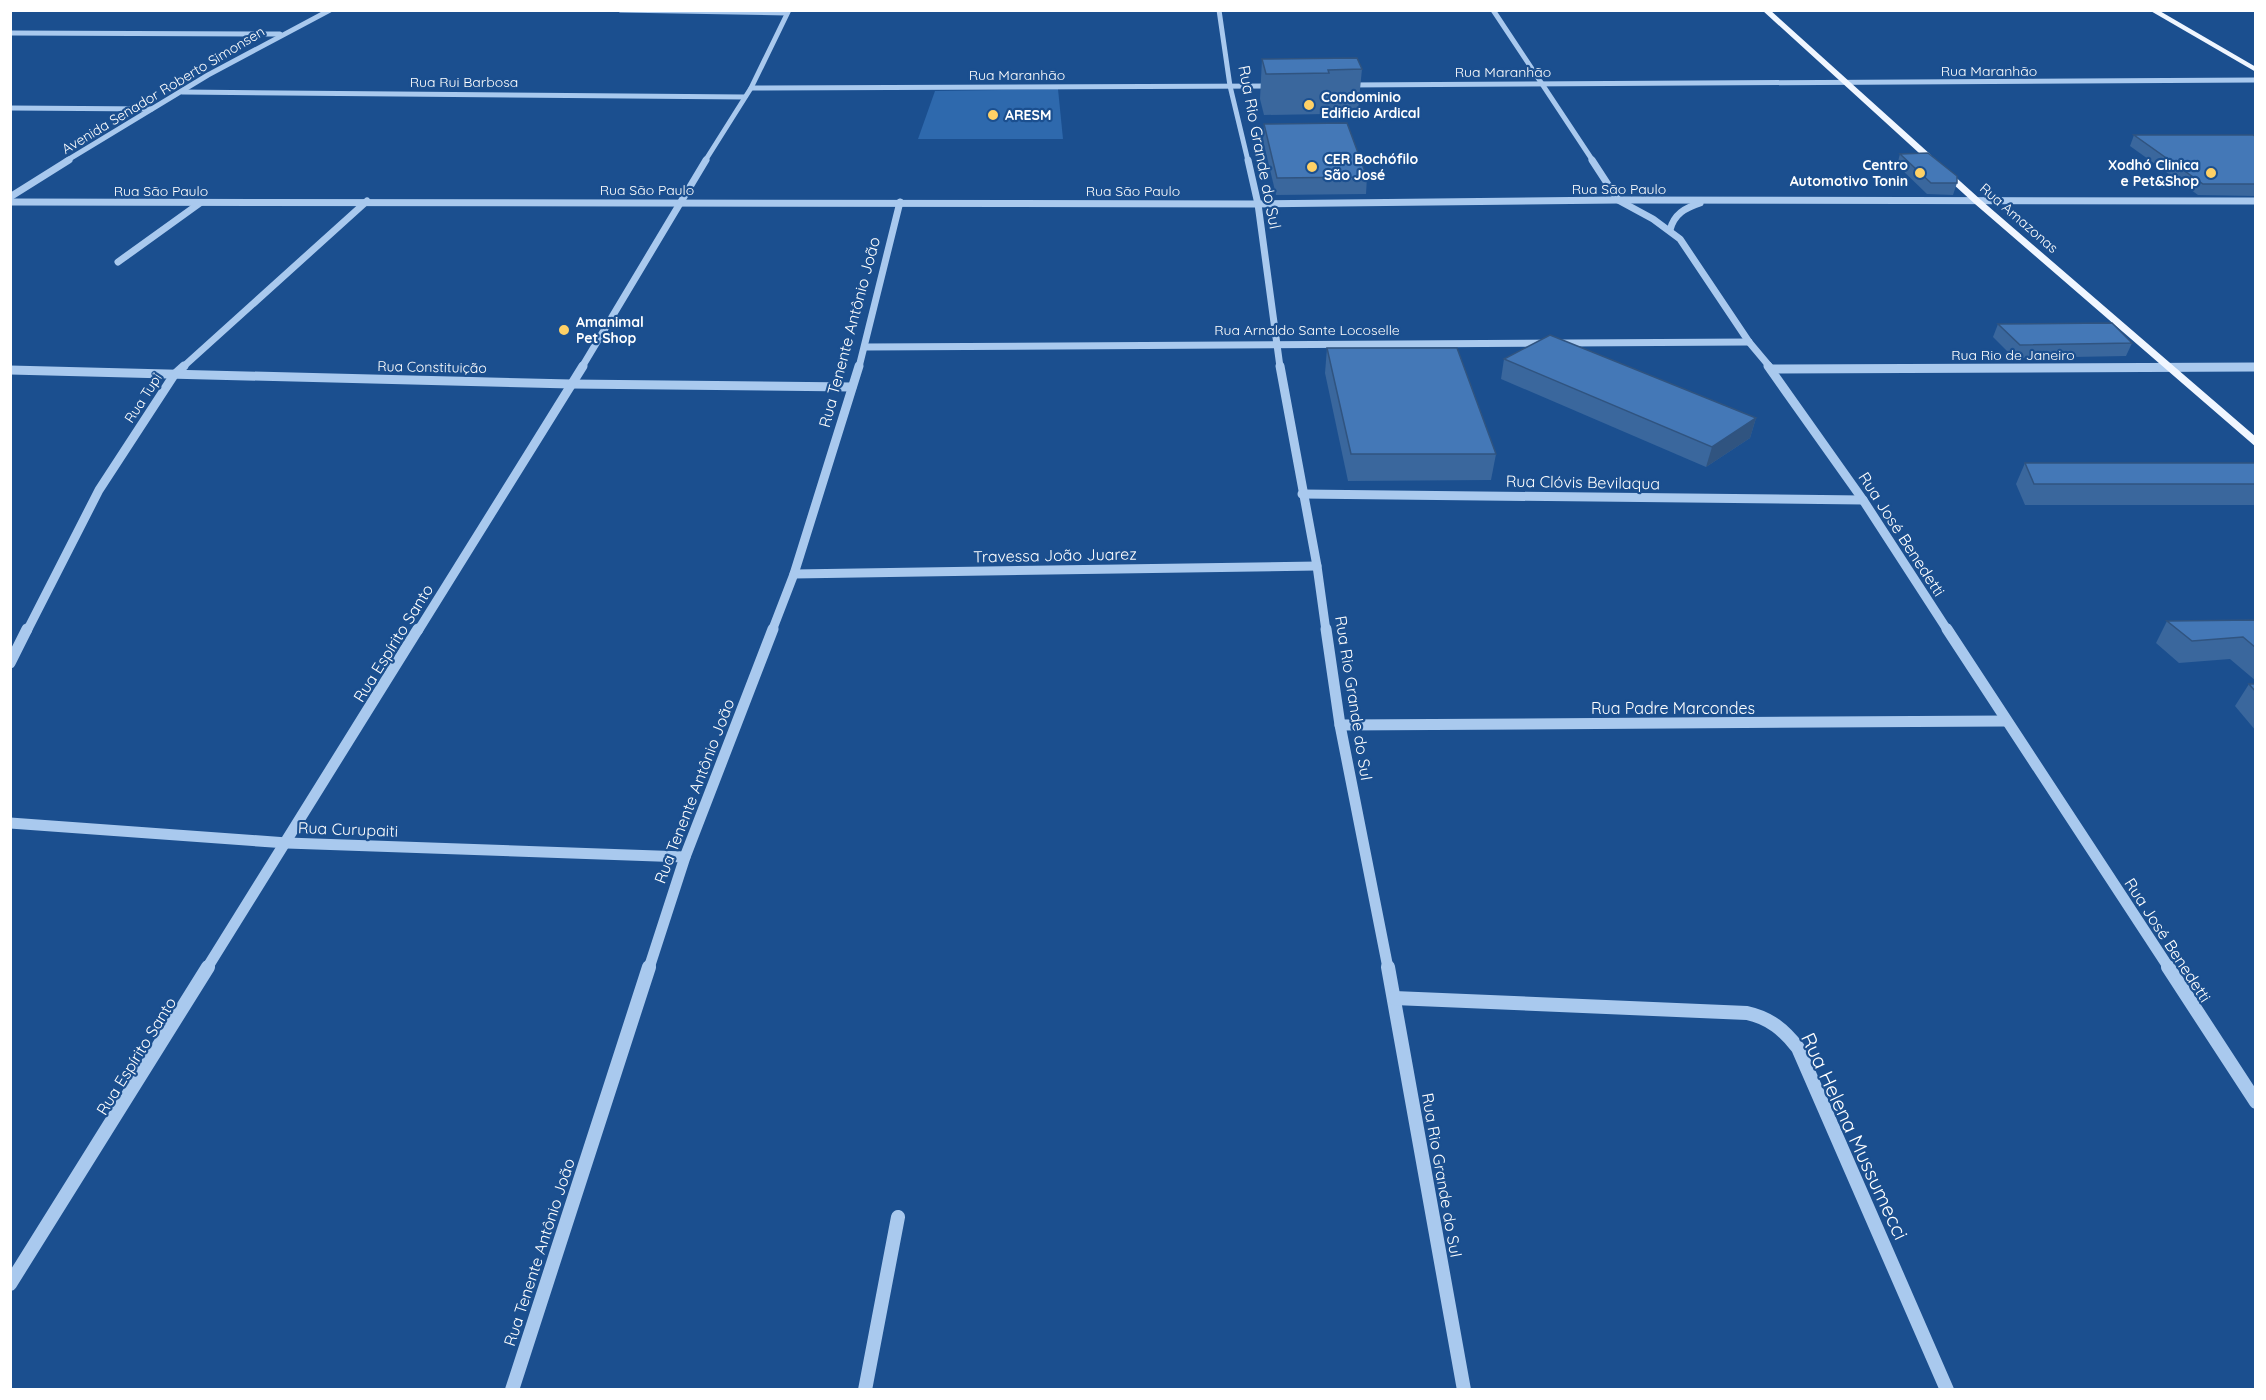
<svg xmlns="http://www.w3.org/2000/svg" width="2266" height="1400" viewBox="0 0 2266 1400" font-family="Quicksand,sans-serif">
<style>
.green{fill:#2e69ad}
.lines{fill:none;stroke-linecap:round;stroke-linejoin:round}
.minor-far4{stroke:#a9c9ee;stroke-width:5}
.minor-far3{stroke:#a9c9ee;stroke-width:7}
.minor-far2{stroke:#a9c9ee;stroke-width:9}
.minor-far1{stroke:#a9c9ee;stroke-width:11}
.minor{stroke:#a9c9ee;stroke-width:14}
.major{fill:#f0f6ff;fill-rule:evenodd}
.wall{fill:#3a679d}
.shaded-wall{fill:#305480}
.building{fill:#4478b7;stroke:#305480;stroke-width:1.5}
.poi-dot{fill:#ffd166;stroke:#1b4f8f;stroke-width:2}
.labels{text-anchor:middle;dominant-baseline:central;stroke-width:4.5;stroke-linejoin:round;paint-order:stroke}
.far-street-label{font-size:14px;fill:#fff;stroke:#1b4f8f}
.far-poi-label{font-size:14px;font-weight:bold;fill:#fff;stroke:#1b4f8f;text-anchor:start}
.street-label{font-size:16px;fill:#fff;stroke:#1b4f8f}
.near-street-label{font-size:20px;fill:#fff;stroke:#1b4f8f}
</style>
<rect width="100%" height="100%" fill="#1b4f8f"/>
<polygon class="green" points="1058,89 1063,139 918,139 935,91"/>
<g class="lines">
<g class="minor-far4">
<polyline points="620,10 787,13"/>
<polyline points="1219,10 1230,86 1248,161"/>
<polyline points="1493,10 1593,161"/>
<polyline points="10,33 280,34"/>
<polyline points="1348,85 2256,80"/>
<polyline points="751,88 1273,86"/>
<polyline points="182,92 745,97"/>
<polyline points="10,108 152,109"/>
<polyline points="66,161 208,75 330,10"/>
<polyline points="705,161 751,88 789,10"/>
</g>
<g class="minor-far3">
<polyline points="1248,160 1258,204 1280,367"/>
<polyline points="1592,160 1618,200 1653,219 1680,239 1749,342 1770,367"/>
<polyline points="10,197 69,160"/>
<polyline points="10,202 1258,204 1618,200 2256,201"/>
<path d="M1670 230C1674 214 1685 208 1700 203"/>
<polyline points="118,262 200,203"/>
<polyline points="865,347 1749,342"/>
<polyline points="183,367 367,201"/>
<polyline points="582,367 706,160"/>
<polyline points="859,367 900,202"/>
<polyline points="2188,367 2256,367"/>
</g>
<g class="minor-far2">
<polyline points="1280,366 1317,566 1326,631"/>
<polyline points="1768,366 1863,500 1948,631"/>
<polyline points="1771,369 2256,367"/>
<polyline points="10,370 571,384 852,387"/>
<polyline points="1302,494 1863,500"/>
<polyline points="794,574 1317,566"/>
<polyline points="27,631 99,490 174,375 184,366"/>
<polyline points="418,631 583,366"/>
<polyline points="772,631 794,574 859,366"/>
</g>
<g class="minor-far1">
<polyline points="1326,629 1340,725 1388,968"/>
<polyline points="1947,629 2169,968"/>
<polyline points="10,663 27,629"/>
<polyline points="1340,725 2006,721"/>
<polyline points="10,823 287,843 685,857"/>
<polyline points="207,968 418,629"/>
<polyline points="649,968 685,857 773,629"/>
</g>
<g class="minor">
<polyline points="1388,967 1464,1390"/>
<polyline points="2168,967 2256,1102"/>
<path d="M1394 998 1747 1013C1770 1018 1784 1030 1798 1048L1947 1390"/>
<polyline points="10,1284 208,967"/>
<polyline points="512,1390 649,967"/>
<polyline points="865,1390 898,1217"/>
</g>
<g class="major">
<polygon points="1762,10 1770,10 1981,200 2256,437 2256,447 1975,204"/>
<polygon points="2149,10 2158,10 2256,67 2256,72"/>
</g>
</g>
<g class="wall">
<polygon points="1262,59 1362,69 1358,110 1326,111 1326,114 1264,115 1260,99"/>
<polygon points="1264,124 1367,177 1366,194 1276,195 1263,140"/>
<polygon points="2134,135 2256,137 2256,196 2198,195 2130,146"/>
<polygon points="1900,154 1957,183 1953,195 1927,194 1897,165"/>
<polygon points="1998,324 2132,343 2126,356 2014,358 1993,337"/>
<polygon points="1327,348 1496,454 1491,480 1348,481 1325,373"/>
<polygon points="1504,359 1756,418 1750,438 1706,467 1501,379"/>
<polygon points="2025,463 2256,463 2256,505 2025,505 2016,484"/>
<polygon points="2256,620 2256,681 2230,659 2179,663 2156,643 2167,621"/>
<polygon points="2249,684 2256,684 2256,731 2235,706"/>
</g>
<polygon class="shaded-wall" points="1756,418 1750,438 1706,467 1712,447"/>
<g class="building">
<polygon points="1357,58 1362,69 1328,70 1329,73 1266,74 1262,59"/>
<polygon points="1347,123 1367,177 1277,178 1264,124"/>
<polygon points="2134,135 2253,135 2256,137 2256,184 2203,184"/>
<polygon points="1928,153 1957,176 1957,183 1931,183 1900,154"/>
<polygon points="2112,323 2132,343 2020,345 1998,324"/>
<polygon points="1550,335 1756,418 1712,447 1504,359"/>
<polygon points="1327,348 1457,348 1496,454 1351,454"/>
<polygon points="2025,463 2256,463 2256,484 2034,484"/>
<polygon points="2256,620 2256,648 2243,637 2192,641 2167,621"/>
<polygon points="2249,684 2256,684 2256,692"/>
</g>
<g class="poi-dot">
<circle cx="1309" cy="105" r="6"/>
<circle cx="993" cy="115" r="6"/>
<circle cx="1312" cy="167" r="6"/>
<circle cx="1920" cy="173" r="6"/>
<circle cx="2211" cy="173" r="6"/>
<circle cx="564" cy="330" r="6"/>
</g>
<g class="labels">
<g class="far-street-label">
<text x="1989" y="71">Rua Maranhão</text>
<text x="1503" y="72">Rua Maranhão</text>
<text x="1017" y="75">Rua Maranhão</text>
<text x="464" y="82">Rua Rui Barbosa</text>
<text transform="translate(163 90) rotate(-31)">Avenida Senador Roberto Simonsen</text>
<text x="1619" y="189">Rua São Paulo</text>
<text x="647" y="190">Rua São Paulo</text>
<text x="161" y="191">Rua São Paulo</text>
<text x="1133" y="191">Rua São Paulo</text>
<text transform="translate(2019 218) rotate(41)">Rua Amazonas</text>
<text x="1307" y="330">Rua Arnaldo Sante Locoselle</text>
<text x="2013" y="355">Rua Rio de Janeiro</text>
<text transform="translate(432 367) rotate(1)">Rua Constituição</text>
<text transform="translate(143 398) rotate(-57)">Rua Tupi</text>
</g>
<g class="far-poi-label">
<text x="1321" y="97">Condominio<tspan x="1321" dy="16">Edificio Ardical</tspan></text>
<text x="1005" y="115">ARESM</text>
<text x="1324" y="159">CER Bochófilo<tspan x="1324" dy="16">São José</tspan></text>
<text x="1908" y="165" text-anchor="end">Centro<tspan x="1908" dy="16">Automotivo Tonin</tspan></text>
<text x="2199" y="165" text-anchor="end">Xodhó Clinica<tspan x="2199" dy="16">e Pet&amp;Shop</tspan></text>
<text x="576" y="322">Amanimal<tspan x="576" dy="16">Pet Shop</tspan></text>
</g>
<g class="street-label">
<text transform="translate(1260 147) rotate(79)">Rua Rio Grande do Sul</text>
<text transform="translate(849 332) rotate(-75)">Rua Tenente Antônio João</text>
<text transform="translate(1583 482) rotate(1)">Rua Clóvis Bevilaqua</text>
<text transform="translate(1902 534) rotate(57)">Rua José Benedetti</text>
<text transform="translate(1055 555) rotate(-1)">Travessa João Juarez</text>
<text transform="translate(393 643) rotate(-58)">Rua Espírito Santo</text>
<text transform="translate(1354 698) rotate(81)">Rua Rio Grande do Sul</text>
<text x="1673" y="708">Rua Padre Marcondes</text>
<text transform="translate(694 791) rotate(-69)">Rua Tenente Antônio João</text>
<text transform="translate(348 829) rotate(2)">Rua Curupaiti</text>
<text transform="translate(2168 940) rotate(57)">Rua José Benedetti</text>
<text transform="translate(136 1056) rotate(-58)">Rua Espírito Santo</text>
<text transform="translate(1442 1175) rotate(80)">Rua Rio Grande do Sul</text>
<text transform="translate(539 1252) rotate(-72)">Rua Tenente Antônio João</text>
</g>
<g class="near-street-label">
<text transform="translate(1855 1136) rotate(65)">Rua Helena Mussumecci</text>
</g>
</g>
<rect width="2266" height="1400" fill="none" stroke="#ffffff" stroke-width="24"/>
</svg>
